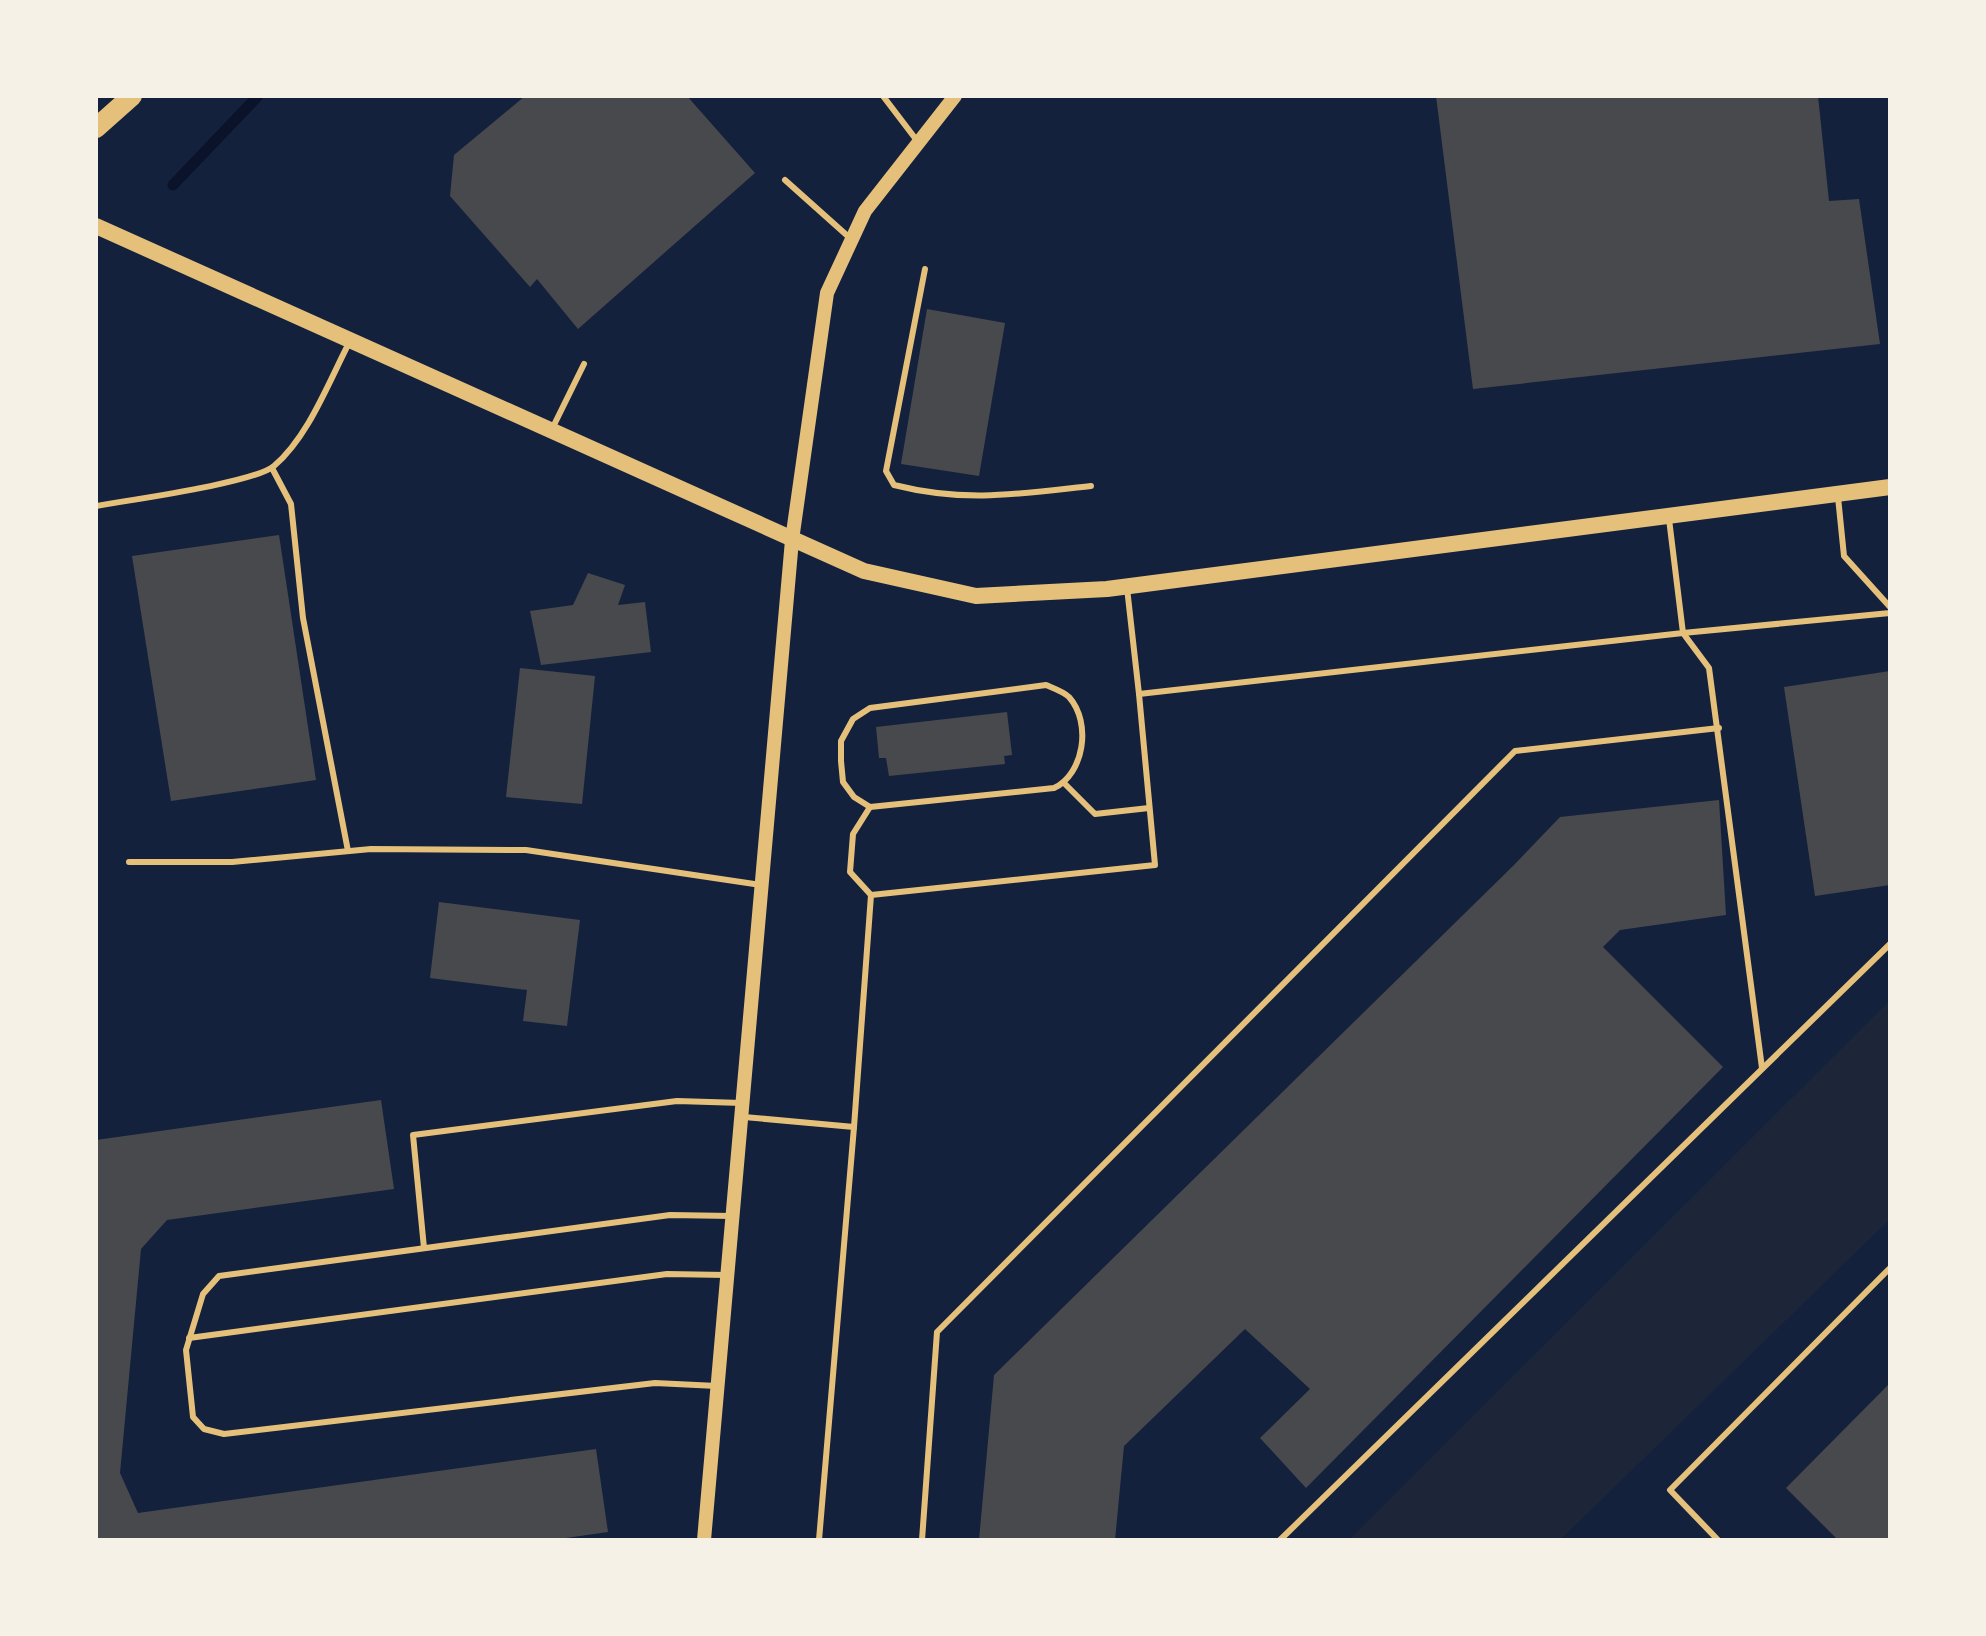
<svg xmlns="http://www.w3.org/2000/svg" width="1986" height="1636" viewBox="0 0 1986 1636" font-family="Karla,sans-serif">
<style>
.green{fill:#1d2539}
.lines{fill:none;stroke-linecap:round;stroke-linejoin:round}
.stream{stroke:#0b132b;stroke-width:11}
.building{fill:#48494c}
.service{stroke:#e5c07b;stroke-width:6}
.tertiary{stroke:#e5c07b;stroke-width:14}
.secondary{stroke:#e5c07b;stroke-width:16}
.primary{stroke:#e5c07b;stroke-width:20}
</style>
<rect width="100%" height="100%" fill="#14213d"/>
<polygon class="green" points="1890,1000 1890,1219 1560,1540 1349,1540"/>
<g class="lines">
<polyline class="stream" points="173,185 258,96"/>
</g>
<g class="building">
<polygon points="525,96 687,96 755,173 578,329 537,279 530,287 450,196 454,155"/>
<polygon points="1436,96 1818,96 1829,201 1859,199 1880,344 1473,389"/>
<polygon points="927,309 1005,323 979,476 901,464"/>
<polygon points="279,535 316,780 171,801 132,556"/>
<polygon points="588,573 625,585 618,605 645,602 651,652 541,665 530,611 573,605"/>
<polygon points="520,668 595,676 582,804 506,797"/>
<polygon points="1890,671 1890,885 1815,896 1784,687"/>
<polygon points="1007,712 1012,755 1004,756 1005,764 889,776 886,758 879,758 876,727"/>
<polygon points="1719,800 1726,915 1620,930 1603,947 1723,1067 1306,1488 1260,1438 1310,1389 1245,1329 1124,1446 1115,1540 979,1540 994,1375 1514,865 1560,817"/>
<polygon points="439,902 580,920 567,1026 523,1021 527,990 430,978"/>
<polygon points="381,1100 394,1189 167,1220 141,1249 120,1473 138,1513 596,1449 608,1532 552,1540 96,1540 96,1140"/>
<polygon points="1890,1383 1890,1540 1838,1540 1786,1488"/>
</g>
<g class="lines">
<g class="service">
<polyline points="883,96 918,142"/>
<polyline points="785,180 851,239"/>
<path d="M925 269 886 471 894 485C965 503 1019 494 1091 486"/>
<polyline points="552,429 584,364"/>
<polyline points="272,468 291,504 303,618 348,851"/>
<polyline points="1838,497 1844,556 1890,607"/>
<path d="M96 506C129 500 254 483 274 466 309 436 329 381 350 341"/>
<polyline points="1127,588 1139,694 1683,633 1669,519"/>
<polyline points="1683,633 1709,668 1762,1068"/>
<polyline points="1683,633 1890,613"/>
<path d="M1046 685C1053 688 1064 692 1069 697 1092 723 1084 774 1054 788L870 807 854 797 843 782 841 761V741L853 719 870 708Z"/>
<polyline points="1064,783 1095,814 1149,808"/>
<polyline points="870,807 853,834 850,872 871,895"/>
<polyline points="129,862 232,862 371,849 526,850 761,885"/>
<polyline points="744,1117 854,1127 871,895 1155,865 1139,694"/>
<polyline points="424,1248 413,1135 677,1101 742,1103"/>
<polyline points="189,1338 667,1274 726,1275"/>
<polyline points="717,1386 655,1383 224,1434 204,1429 193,1417 186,1350 203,1294 219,1276 670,1215 732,1216"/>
<polyline points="819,1540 854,1127"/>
<polyline points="922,1540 937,1332 1515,751 1719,728"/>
<polyline points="1280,1540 1890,944"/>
<polyline points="1718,1540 1670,1490 1890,1268"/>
</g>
<polyline class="tertiary" points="704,1540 792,540 827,293 865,211 955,96"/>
<polyline class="secondary" points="96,226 864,571 976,596 1107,589 1890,487"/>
<polyline class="primary" points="96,128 132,96"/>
</g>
<rect width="1986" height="1636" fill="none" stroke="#f6f1e7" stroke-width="196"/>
</svg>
